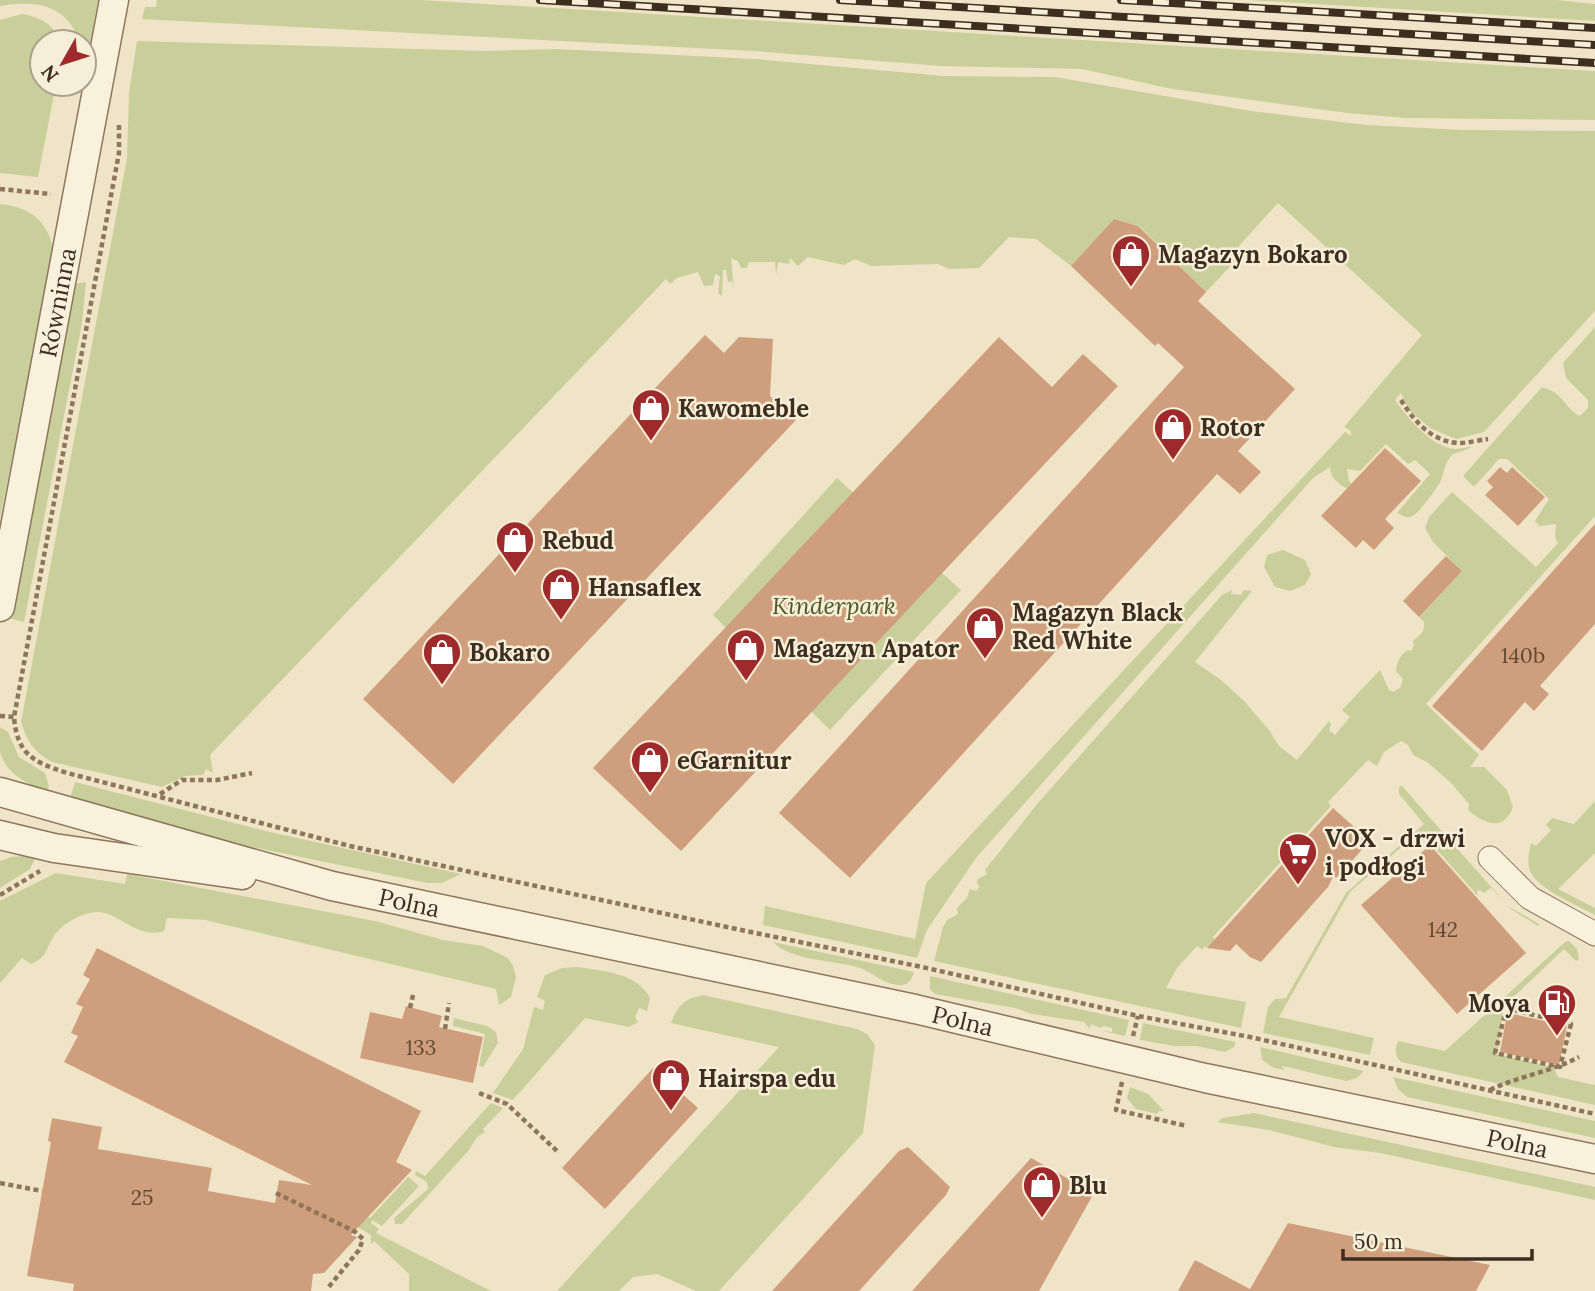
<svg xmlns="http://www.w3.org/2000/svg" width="1595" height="1291" viewBox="0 0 1595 1291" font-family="Lora,serif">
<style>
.green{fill:#c9cf9b}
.building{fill:#cf9f7d}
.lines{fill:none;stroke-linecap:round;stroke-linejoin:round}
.minor-casing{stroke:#8d765c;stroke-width:25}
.tertiary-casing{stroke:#8d765c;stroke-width:31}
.path{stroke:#8d765c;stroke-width:4.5;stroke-dasharray:5 3.5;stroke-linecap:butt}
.minor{stroke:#faf1dc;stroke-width:23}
.tertiary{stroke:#faf1dc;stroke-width:28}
.rail-casing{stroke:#3d2e20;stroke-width:8}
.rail{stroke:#f7eed8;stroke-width:5;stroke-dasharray:16;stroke-linecap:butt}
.labels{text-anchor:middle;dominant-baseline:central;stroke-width:5;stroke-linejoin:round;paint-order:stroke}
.number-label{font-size:21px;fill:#624a37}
.poi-label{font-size:24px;font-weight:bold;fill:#3d2e20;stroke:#f7eed8;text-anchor:start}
.street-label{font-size:24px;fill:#3d2e20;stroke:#f7eed8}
.park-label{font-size:24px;font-style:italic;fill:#4d5a26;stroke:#f7eed8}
</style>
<rect width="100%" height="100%" fill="#f0e4c8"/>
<g class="green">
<path d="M0 0H98L87 61 84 53V42H80C66 4 36 0 0 6Z"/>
<polygon points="157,0 421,0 1595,71 1595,120 1406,118 1347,113 1172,89 1082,69 941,66 754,51 142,19 145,7 156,7"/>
<polygon points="1248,0 1557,0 1595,4 1595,21"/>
<path d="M22 14C40 17 54 24 60 42H42V84H56L38 177 0 173V20Z"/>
<path d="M137 41 485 51 557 49 755 59 944 76 1055 77 1251 111 1366 125 1464 130 1595 131V311L1484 432 1456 439 1430 428 1409 410 1401 393 1395 400C1407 417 1432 448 1455 449 1460 449 1467 447 1472 446 1466 451 1459 451 1452 455 1445 462 1444 472 1441 480 1438 488 1419 512 1413 516 1407 519 1403 516 1397 513L1430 474 1415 460 1408 464 1386 444 1360 471 1347 469 1349 481 1357 489 1353 492C1342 486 1330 480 1330 467L1313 478 976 858 927 930 917 958 763 925 765 906 915 939 926 883 1345 432 1351 436V431L1344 427 1422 335 1278 203 1239 246V257L1206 292 1139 226 1114 219 1071 266 1036 239 1009 237 979 268 949 269 938 264 871 266 855 259 844 265 808 257 798 266 790 258 789 264 778 262 776 275 775 262H749L747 268H741L738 261 731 258 734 290 732 281 728 282 726 270H723L722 296 718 293 720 276 715 274 713 285 704 286 698 272 677 278 670 284 666 279 210 755 213 773 206 769 203 775 185 776 162 787 52 762C34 752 27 741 21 722L127 158 129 93Z"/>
<path d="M0 204C31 207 48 221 54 253L0 518Z"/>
<polygon points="86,282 82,323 24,622 9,618 75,284"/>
<path d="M1595 327V516L1426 704 1479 755 1470 767H1484L1507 790 1513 807C1504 832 1484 824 1468 810L1469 804 1451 783 1427 762 1413 755 1408 745 1401 741 1384 752 1377 766 1368 760 1328 802 1331 806 1213 937 1215 940 1210 947H1203V950L1197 946 1177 968 1166 988 1246 1002 1241 1028 934 961 943 927 947 920 958 914 957 908 967 898 970 889 975 891 980 887 977 883 978 879 987 874 985 870 1038 803 1222 595 1232 590 1231 594 1241 595 1244 590 1252 591 1195 662 1221 680 1244 701 1269 730 1279 746 1297 760 1329 721 1331 724 1329 730 1335 735 1350 717 1342 710 1380 670 1389 690 1393 692 1400 688 1403 679 1396 671C1397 661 1400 655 1408 650L1411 651 1414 646 1413 641C1420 634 1425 634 1424 622L1419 617 1462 571 1433 542 1425 528 1429 517 1452 492 1536 567 1558 543 1555 537 1556 524 1539 526 1535 521 1549 499 1507 459H1499L1474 487 1463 476 1542 387C1564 393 1565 409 1580 416L1588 408V400L1566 378 1563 363Z"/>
<polygon points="837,478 961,590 830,730 713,615"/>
<polygon points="1283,550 1305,560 1311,574 1305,585 1290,591 1275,587 1264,567 1267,555"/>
<path d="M0 727 8 732 19 757 45 773 49 786 46 793C28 784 4 773 0 751 0 743 0 735 0 727Z"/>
<polygon points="75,782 270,832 461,874 442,883 427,883 257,848 70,799"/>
<polygon points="1402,786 1508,906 1539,924 1538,926 1511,909 1491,888 1484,893 1479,890 1477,892 1478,896 1420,831 1350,892 1279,1017 1374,1038 1370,1055 1263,1033 1268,1007 1275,999 1286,998 1346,893 1424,824 1399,794 1399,787"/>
<path d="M1595 801V853L1558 889 1595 908V915C1579 906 1537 889 1530 871 1527 862 1529 852 1531 843L1536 846 1551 830 1546 825 1552 818 1574 824Z"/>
<polygon points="37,855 30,869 0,888 0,861 11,857"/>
<path d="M56 873 125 884 127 874 375 921 443 940 483 946 508 958 513 966 516 977 511 997 499 1005 496 989 205 920 167 918 164 931C138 940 117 911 97 912 81 913 63 923 54 936 45 949 48 957 31 964L22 958 0 983V901Z"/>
<path d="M1569 941 1577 949 1579 959 1576 961 1564 949 1504 1006 1497 1054 1553 1067 1558 1077 1595 1085V1105L1401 1062C1394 1055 1395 1051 1398 1041L1445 1051 1565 942Z"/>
<path d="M773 942 914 972C912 979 908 986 900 985 884 985 874 973 860 968 836 960 790 961 773 942Z"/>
<path d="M578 967C604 971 637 973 650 998L647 1011 639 1008 635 1017 638 1022 629 1027 585 1018 513 1100 493 1093 523 1049 534 1007 543 1010 545 1001 537 997 545 975 562 968Z"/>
<polygon points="930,976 1129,1020 1125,1036 1102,1031 1112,1032 1112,1028 1104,1026 1100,1028 1091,1024 1090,1029 1084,1022 1032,1014 1015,1008 935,994 930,989"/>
<path d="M703 995 857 1029 867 1034 875 1045 863 1133 719 1291H696L657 1274 633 1277 619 1291H557L779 1047 671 1023C678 1005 684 999 703 995Z"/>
<polygon points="454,1018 487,1026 496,1032 498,1043 483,1067 479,1066 485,1034 453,1026"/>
<polygon points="1143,1023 1236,1042 1234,1047 1225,1052 1196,1046 1174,1046 1140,1040"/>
<polygon points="1260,1047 1364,1071 1357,1078 1346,1081 1287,1067 1281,1066 1285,1070 1274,1068 1262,1060"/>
<polygon points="1393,1077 1595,1121 1595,1138 1407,1097 1398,1089"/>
<polygon points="1130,1087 1148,1094 1164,1111 1159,1111 1157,1114 1136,1109 1127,1098"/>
<polygon points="491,1103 503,1108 483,1129 485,1132 477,1137 469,1150 402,1224 395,1224 394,1218 428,1189 427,1182 415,1175 416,1171 425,1176"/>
<polygon points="1254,1113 1595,1187 1595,1200 1380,1153 1334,1147 1269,1130 1217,1122 1223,1118"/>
<polygon points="408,1177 419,1186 382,1226 372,1220 371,1223 379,1229 376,1233 491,1291 409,1291 409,1274 374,1241 371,1244 371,1235 301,1193 305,1186 370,1218"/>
</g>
<g class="building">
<polygon points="1114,219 1138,226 1206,292 1198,301 1295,389 1238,451 1261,472 1240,494 1217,474 850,878 779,813 1184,367 1158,343 1155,346 1071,266"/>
<polygon points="705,335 724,353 739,337 773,339 770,396 796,420 453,784 363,699"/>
<polygon points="999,337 1052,387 1083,354 1118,386 681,851 593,768"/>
<polygon points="1385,448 1421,481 1385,519 1394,528 1374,550 1363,540 1356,548 1321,516"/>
<polygon points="1500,467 1507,473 1512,467 1545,497 1518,526 1485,495 1493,487 1487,481"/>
<polygon points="1595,524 1595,624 1540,686 1549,694 1534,711 1525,702 1482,751 1432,706"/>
<polygon points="1446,556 1462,571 1419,617 1403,601"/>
<polygon points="1333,808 1370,841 1336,878 1334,875 1328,887 1261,962 1250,957 1236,944 1230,951 1207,948"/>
<polygon points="1430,845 1526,953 1457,1014 1361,905"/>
<polygon points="97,948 421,1111 396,1162 412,1170 351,1235 357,1237 324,1273 313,1274 311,1291 73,1291 74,1284 27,1276 51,1142 48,1141 52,1118 102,1127 98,1149 212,1168 208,1191 275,1203 279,1180 312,1185 64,1062 78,1036 71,1033 83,1007 76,1004 90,979 83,975"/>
<polygon points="406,1006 442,1016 439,1027 483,1037 473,1083 360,1058 370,1012 402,1019"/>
<polygon points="1513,1014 1567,1026 1559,1065 1500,1052 1506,1020"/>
<polygon points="653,1068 663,1070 677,1083 680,1092 698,1108 605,1209 562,1168"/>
<polygon points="908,1147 950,1187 946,1195 859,1291 772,1291 899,1151"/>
<polygon points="1031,1158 1094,1193 1039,1291 912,1291"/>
<polygon points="1288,1223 1490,1265 1476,1291 1178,1291 1195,1260 1250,1289"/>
</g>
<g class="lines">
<g class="minor-casing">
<polyline id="minor" points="1490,858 1530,898 1595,934"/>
</g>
<g class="tertiary-casing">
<g id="tertiary">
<path id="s1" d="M0 607 114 0"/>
<path id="s2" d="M0 792 332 886 915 1009 1205 1078 1595 1159"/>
<polyline points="0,835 54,848 242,875"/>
</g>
</g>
<g class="path">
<path d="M119 125V153L14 717C17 755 34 762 67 773L350 846 741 930 922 967 1138 1016 1250 1037 1595 1114"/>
<polyline points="0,189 51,194"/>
<path d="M1401 400C1414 421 1432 442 1459 443 1468 443 1479 440 1488 439"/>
<polyline points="0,716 14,717"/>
<polyline points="160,794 182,780 217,780 252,773"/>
<polyline points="0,895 40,871"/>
<polyline points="410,1008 413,995"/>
<polygon points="1513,1010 1571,1024 1560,1067 1495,1053 1504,1018"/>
<polyline points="445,1029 449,1003"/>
<polyline points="1133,1036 1138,1016"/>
<polyline points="1122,1082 1116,1110 1187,1126"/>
<path d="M1490 1090C1519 1076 1551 1072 1579 1057"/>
<polyline points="479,1093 507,1104 558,1152"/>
<polyline points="0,1183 42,1191"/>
<polyline points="276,1193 354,1231 363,1239 359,1250 327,1289"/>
</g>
<use href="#minor" class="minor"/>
<use href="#tertiary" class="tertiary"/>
<g class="rail-casing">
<g id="rail">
<polyline points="540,0 1595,63"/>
<polyline points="840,0 1595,45"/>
<polyline points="1121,0 1595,28"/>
</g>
</g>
<use href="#rail" class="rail"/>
</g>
<defs>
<g id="shop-pin" transform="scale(2.0125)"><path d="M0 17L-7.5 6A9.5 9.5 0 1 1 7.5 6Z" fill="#9e2a2b" stroke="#f7eed8"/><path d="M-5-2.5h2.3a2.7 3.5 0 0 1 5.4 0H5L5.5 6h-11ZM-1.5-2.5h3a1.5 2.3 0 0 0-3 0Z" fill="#fff"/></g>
<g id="supermarket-pin" transform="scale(2.0125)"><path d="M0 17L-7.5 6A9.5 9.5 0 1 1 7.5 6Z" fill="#9e2a2b" stroke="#f7eed8"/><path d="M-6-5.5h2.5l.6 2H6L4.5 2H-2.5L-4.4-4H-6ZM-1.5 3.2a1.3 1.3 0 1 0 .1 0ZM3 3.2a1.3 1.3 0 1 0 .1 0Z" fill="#fff"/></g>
<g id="fuel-pin" transform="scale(2.0125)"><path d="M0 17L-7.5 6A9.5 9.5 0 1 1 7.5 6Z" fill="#9e2a2b" stroke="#f7eed8"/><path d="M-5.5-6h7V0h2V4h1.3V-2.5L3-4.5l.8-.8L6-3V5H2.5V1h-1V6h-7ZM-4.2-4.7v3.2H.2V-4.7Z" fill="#fff"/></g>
</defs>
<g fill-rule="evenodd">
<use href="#shop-pin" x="1131" y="254"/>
<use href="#shop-pin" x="651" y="408"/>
<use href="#shop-pin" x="1173" y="427"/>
<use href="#shop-pin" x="515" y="540"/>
<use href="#shop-pin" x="561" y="587"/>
<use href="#shop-pin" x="985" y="626"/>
<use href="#shop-pin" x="746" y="648"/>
<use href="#shop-pin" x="442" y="652"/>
<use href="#shop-pin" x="650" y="760"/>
<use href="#supermarket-pin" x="1298" y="852"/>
<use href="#fuel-pin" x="1557" y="1003"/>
<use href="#shop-pin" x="671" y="1078"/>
<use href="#shop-pin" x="1042" y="1185"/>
</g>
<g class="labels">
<g class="number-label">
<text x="1523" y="655">140b</text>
<text x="1443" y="929">142</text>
<text x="421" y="1047">133</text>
<text x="142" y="1197">25</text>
</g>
<g class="poi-label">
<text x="1158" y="254">Magazyn Bokaro</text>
<text x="678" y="408">Kawomeble</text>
<text x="1200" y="427">Rotor</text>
<text x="542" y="540">Rebud</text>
<text x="588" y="587">Hansaflex</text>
<text x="1012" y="612">Magazyn Black<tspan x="1012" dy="28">Red White</tspan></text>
<text x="773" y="648">Magazyn Apator</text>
<text x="469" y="652">Bokaro</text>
<text x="677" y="760">eGarnitur</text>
<text x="1325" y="838">VOX - drzwi<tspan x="1325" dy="28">i podłogi</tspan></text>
<text x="1530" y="1003" text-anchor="end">Moya</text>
<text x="698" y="1078">Hairspa edu</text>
<text x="1069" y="1185">Blu</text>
</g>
<g class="street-label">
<text stroke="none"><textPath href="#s1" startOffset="310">Równinna</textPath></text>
<text stroke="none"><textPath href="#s2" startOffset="424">Polna</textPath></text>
<text stroke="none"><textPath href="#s2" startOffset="990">Polna</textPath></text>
<text stroke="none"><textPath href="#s2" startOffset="1558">Polna</textPath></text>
</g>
<g class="park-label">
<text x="834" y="605">Kinderpark</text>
</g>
</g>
<g transform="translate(63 63) rotate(231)"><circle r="33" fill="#f7eed8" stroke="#ada18e" stroke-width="2"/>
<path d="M0-5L12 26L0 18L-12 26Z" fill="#9e2a2b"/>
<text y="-10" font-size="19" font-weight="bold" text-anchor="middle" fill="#3d2e20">N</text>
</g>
<path d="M1343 1249v10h189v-10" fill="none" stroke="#3d2e20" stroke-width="3.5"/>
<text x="1354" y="1249" font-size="21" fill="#3d2e20" stroke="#f7eed8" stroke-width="5" paint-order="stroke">50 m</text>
</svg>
